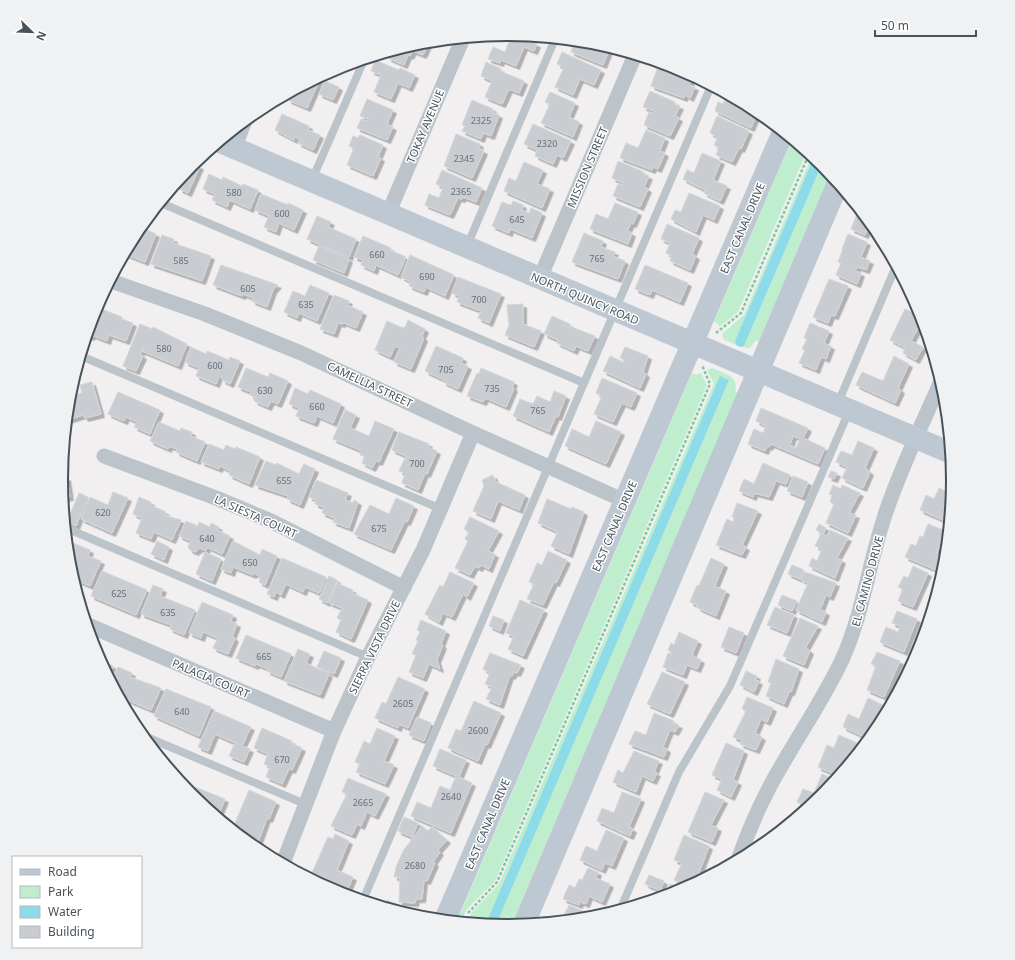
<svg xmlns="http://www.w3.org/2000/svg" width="1015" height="960" viewBox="0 0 1015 960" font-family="'Noto Sans',sans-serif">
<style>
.green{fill:#bfeece}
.water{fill:#8ddbe9}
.building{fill:#c9ccd1;stroke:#d3d6da;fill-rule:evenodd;filter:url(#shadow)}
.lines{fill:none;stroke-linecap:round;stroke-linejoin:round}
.path{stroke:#78cb9d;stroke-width:2.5;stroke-dasharray:3 2;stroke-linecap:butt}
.lane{stroke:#bbc4cb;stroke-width:8}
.street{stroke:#bbc4cb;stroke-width:15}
.secondary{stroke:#bdc8d2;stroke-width:22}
.labels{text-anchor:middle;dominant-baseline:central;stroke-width:3;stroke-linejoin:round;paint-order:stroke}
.number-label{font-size:9px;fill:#687179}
.street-label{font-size:11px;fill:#47535c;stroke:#fff}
.rim{fill:none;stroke:#47535c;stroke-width:2}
</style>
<defs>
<filter id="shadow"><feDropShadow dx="3.5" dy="3.5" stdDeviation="0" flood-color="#0004"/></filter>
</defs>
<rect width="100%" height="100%" fill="#f1efef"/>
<g class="green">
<polygon points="792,139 807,151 738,312 719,327 717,323 714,322"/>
<polygon points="812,156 814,157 735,341 736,345 741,347 744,346 822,164 831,175 760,342 756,340 750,348 742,347 724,340 722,334 744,315"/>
<path d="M712 368C723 373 740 376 735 391L738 393 511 926 496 924 729 380 721 377 487 921 484 924 467 922 472 912 499 884 714 384 707 370Z"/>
<polygon points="692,373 695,375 701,373 707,385 495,881 467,909 461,921 457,921"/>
</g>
<g class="water">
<polygon points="814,157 822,164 744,346 741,347 736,345 735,341"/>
<polygon points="720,376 729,380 496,925 484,924 487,921"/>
</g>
<g class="building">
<polygon points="512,34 537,44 534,51 524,47 516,66 501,60 500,63 488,59 493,47 505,52"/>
<polygon points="567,40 600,44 600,47 609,50 603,65 571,52 574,44"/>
<polygon points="429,42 423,55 413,51 410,56 408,55 404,65 388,58 390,52"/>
<polygon points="562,52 601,70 594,85 580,79 573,95 555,87 564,67 557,64"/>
<polygon points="375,60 399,70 400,68 415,75 409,88 398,83 391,99 374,92 381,75 371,71"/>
<polygon points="486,62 501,69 500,71 524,81 519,93 509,89 502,104 485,97 492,81 481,76"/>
<polygon points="658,67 671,73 674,67 693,76 689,85 695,87 690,98 685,95 684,98 651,86"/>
<polygon points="318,78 320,79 307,108 288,100 290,93"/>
<polygon points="325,81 339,87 333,100 319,94"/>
<polygon points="650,91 675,102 674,104 680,106 675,116 679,118 670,136 644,125 649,112 653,114 654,111 643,107"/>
<polygon points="550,92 575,103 569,117 579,122 573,137 541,123 550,104 545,102"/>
<polygon points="724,93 747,105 746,108 757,113 751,128 715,111 718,102 723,104 727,95"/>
<polygon points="367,99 393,110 387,124 393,127 387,140 357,128 361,119 367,121 368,119 360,116"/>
<polygon points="472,100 493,109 492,112 499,115 491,136 483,133 481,139 462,131 465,126 462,125"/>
<polygon points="282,114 309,126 308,130 320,135 313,150 298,143 300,139 295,137 294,140 275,130"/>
<polygon points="717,116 749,131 741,149 739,148 732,162 716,155 719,147 714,145 718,137 710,133"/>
<polygon points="533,124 571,141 563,158 557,155 553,164 535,156 537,150 524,144"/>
<polygon points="646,130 665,138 660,151 665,153 658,169 653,167 652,170 620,158 626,143 638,148"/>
<polygon points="456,134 480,144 478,148 484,151 472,178 444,166"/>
<polygon points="360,135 383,145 378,157 381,158 373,176 347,165 354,148 349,146 353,136 358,138"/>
<polygon points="702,153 721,161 713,180 727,186 720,201 704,193 705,190 683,179 687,170 694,173"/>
<polygon points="618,161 644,172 643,174 649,176 644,187 648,189 640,207 613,196 618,184 622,185 623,183 612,178"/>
<polygon points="524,162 543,170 537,184 550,189 542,208 504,191 509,178 516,181"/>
<polygon points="192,164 200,166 188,193 179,189 181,183 178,182"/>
<polygon points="442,170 482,188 476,202 463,197 462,199 458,198 450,215 425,205 429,194 439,198 443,187 436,184"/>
<polygon points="209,174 222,180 223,177 242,186 243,184 258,190 250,209 230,200 227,207 212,200 215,194 203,189"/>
<polygon points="689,193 720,206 714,220 703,215 696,232 671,219 675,210 681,212"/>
<polygon points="261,194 288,205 288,203 303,210 294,230 279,223 276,232 264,227 269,216 255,210"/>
<polygon points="513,201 523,205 522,210 529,213 531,208 542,213 532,238 510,229 509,233 492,226 502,202 511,205"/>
<polygon points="615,203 638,212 633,224 631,223 627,231 632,233 628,244 590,229 596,214 608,219"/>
<polygon points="859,209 873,226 872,229 868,227 865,235 851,229"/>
<polygon points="317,216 331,222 328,227 356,239 349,257 307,239"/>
<polygon points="144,223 143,228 156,234 145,262 125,254 137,232"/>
<polygon points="667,224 699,238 692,254 696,256 690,270 670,261 672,256 666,253 670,243 661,239"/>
<polygon points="584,233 603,241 601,247 615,252 613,256 625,261 618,279 572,262"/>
<polygon points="848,234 867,242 861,257 870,261 866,270 857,267 855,271 861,273 857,284 836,275 841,263 838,262 843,249 842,249"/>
<polygon points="162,235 174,239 173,243 211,256 202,281 151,264"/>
<polygon points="363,236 391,248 390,250 406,257 398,275 376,265 374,271 361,265 363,260 354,257"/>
<polygon points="319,246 349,259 344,273 313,260"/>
<polygon points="410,255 454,275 445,296 426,287 424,292 409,286 411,282 401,277"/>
<polygon points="221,265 278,285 273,290 267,307 252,301 253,298 243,294 242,296 213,285"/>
<polygon points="645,265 688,283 680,302 652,290 650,295 635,289"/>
<polygon points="458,277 501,294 489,323 478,318 481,311 457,302 459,296 452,293"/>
<polygon points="829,279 848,286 835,316 831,315 828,323 813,317"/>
<polygon points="310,285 329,293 317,321 299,313 297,318 284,312 293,291 305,296"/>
<polygon points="334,295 349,301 347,305 363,312 356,328 342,322 342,324 338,323 334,334 320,329"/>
<polygon points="523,304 523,324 541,331 534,347 505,335 509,325 507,305"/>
<polygon points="99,308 122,317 121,319 133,323 126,341 109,335 107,341 92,335 91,337 87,336 92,321 94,322"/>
<polygon points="905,309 921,316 916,326 918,328 911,341 923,347 916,360 903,353 905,348 902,346 890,340"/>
<polygon points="552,316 570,324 569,326 595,336 588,351 576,346 574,351 557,343 558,340 544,334"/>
<polygon points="408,320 425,329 422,336 424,338 411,369 394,362 400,348 395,346 390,357 375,350 387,321 403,328 405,327"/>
<polygon points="810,323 829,331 824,343 831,346 826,359 821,357 816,370 799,363 805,350 802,349 807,339 804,338"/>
<polygon points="140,324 152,329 153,327 187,344 178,366 142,351 144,345 140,354 143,356 136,371 123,366"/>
<polygon points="436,346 463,358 461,363 468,366 458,389 443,382 444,380 425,371"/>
<polygon points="191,347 206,354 207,351 229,360 230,357 240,361 230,384 222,380 223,378 219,376 216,384 196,376 199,368 185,362"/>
<polygon points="625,347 648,356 643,372 646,374 640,388 603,371 610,356 625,363 627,361 620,358"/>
<polygon points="894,356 909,364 898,388 901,390 895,403 856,385 862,372 883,381"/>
<polygon points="246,368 268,377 270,373 288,381 278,404 271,401 268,407 254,401 256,398 250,395 251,392 238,387"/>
<polygon points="481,368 514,382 512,387 514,388 506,407 485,398 483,402 467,396 477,373 479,374"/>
<polygon points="602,378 637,393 631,407 622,403 613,422 594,414 602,396 596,393"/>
<polygon points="92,382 101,414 85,418 83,415 67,420 70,396 82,393 80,385"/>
<polygon points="295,388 308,394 310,390 341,404 333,423 317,416 314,423 296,416 299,408 289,404"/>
<polygon points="554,391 566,396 558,417 556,416 549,432 513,416 520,399 533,404 537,396 550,402"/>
<polygon points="118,392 160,410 150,434 134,427 137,422 126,417 124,421 108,414"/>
<path d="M761 408 808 428 803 438 825 448 818 464 771 444 769 447 767 446 765 451 748 444 754 429 763 433 766 426 756 421ZM793 436 800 439 796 448 790 445Z"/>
<polygon points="345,410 356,415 350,428 369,436 375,421 394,429 379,462 376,461 372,468 362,463 365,456 360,455 362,451 333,439"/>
<polygon points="596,421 621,432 606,464 565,446 572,429 589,437"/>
<polygon points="159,422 180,431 181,428 192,432 191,436 205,442 197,461 176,452 177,449 169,446 168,449 150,441"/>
<polygon points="399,432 429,444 428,447 437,451 427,474 425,473 418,490 402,483 405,473 399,471 406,456 392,450"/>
<polygon points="858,441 874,448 865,468 870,472 863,488 842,478 847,467 836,462 841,451 852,455"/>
<polygon points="209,444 224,450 226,445 235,449 236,447 260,457 249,484 229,475 230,471 220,466 219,469 201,462"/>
<polygon points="266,461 276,465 277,463 299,474 304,464 315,469 300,505 287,499 288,496 255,485"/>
<polygon points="763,463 790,475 786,484 776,481 769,497 754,493 753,497 739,491 744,479 754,484"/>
<polygon points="831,471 837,473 834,479 828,477"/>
<polygon points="62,473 63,478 67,477 70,497 63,498"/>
<polygon points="493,475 496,482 525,495 519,510 498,501 491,519 473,511 484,486 482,480"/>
<polygon points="793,476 808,482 802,497 787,491"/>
<polygon points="316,480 348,493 345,500 353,503 354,500 358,502 349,528 333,522 335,518 322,513 324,507 315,504 316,500 309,497"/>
<polygon points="833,485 841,489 842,485 860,493 849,513 856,515 848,533 826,523 834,504 830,502 832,495 829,494"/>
<polygon points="939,488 950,493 946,504 951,506 945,521 920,510 926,495 934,499"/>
<polygon points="113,492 128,498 112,533 81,519 90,497 108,505"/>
<polygon points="79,493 88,497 76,526 67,522"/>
<polygon points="139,497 151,502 150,505 166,512 164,515 181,520 172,540 154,532 151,539 136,533 142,518 133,514"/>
<polygon points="396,498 414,506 407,522 405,521 391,550 354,534 370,505 389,514"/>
<polygon points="547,499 571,509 572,507 584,512 569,554 551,546 557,533 556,531 538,523"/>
<polygon points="737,503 758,511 742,545 746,547 742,555 716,545 727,519 733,522 734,518 732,517"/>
<polygon points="470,517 499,531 488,551 495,554 489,569 481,565 479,568 475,566 470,575 455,568 468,541 465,539 469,532 464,529"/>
<polygon points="186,521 198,526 199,522 210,527 211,523 219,527 217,530 230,536 222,554 207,547 206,551 200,548 195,552 190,550 188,547 191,541 179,536"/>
<polygon points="819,524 826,528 823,534 816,530"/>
<polygon points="928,524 946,531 936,555 942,557 936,570 905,557 911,544 916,546 920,536 923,537"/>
<polygon points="830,530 848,538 837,558 842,560 835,578 809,566 812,558 817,561 822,549 815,546 821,533 827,536"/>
<polygon points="157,541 169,547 164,560 151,554"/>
<polygon points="233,541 260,555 262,549 277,556 265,585 259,582 261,577 254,573 253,575 233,567 231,573 221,569"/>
<polygon points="73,543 90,550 88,556 101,561 90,586 74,579 75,575 72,573 70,567 68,548 71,549"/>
<polygon points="548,551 567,560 556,583 554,582 543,605 527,599 534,584 529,582 537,563 542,565"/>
<polygon points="205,552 221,559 212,581 196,574"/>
<polygon points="282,558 326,577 319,593 305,587 303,592 286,584 281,595 276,592 274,597 267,594"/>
<polygon points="711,558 724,564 715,586 726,591 716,616 700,609 697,607 697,605 690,602 697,585 699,586"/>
<polygon points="792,565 804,570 800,579 788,574"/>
<polygon points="913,566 928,573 913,607 898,601 903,589 898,587 904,576 908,578"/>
<polygon points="102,571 147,590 136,615 91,596"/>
<polygon points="450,572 474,583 467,597 463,594 452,617 443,613 439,622 425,614 440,585 443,587"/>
<polygon points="805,572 836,583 830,597 826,595 820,610 826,612 822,622 796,610 808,583 801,580"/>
<polygon points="329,576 337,580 327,603 319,599"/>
<polygon points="337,583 353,590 352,593 368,600 351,639 336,632 341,620 337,618 342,608 329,603"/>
<polygon points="153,585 163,589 160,596 195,610 184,635 170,629 171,625 141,614"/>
<polygon points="782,595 797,601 792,611 778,605"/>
<polygon points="520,600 544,610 523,656 508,649 514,636 506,633"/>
<polygon points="202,602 233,615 231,621 237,624 232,637 235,638 228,654 213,648 218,638 203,632 201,638 189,633"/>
<polygon points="775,607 794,615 787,633 767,625"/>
<polygon points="897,611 917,619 904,652 880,642 886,627 898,632 900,626 892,623"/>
<polygon points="493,616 504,620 500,631 489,626"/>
<polygon points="800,618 818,626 806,647 810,651 804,665 783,656"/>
<polygon points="421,620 446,631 441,644 443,645 437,660 440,669 429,664 423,678 409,672 416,655 412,654 418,641 416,640 420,632 417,630"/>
<polygon points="729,627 744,633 736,653 721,647"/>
<polygon points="679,632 698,641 692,655 701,660 697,669 687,665 683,675 663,667 668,653 671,654 671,652 668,650 671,643 674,645"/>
<polygon points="246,635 291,654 281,677 267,671 268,669 256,664 255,666 236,658"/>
<polygon points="298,649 310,654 306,663 329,674 320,695 284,681"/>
<polygon points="324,651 341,658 334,674 317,667"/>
<polygon points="877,652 900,661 884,697 867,690 876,666 871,664"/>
<polygon points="490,653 521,665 517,673 514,672 512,676 510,675 500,705 486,699 492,687 485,684 490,673 483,669"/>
<polygon points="776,659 799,669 791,692 789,692 784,704 766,696 771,683 768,682"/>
<polygon points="101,660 113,666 109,675"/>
<polygon points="118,667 132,673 130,677 161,688 151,710 125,699 124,703 111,681"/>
<polygon points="746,671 757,676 755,680 759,681 754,692 740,685"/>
<polygon points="662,672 685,682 670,714 647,704"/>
<polygon points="398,677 425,689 408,728 399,724 398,728 375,718 382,702 386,704"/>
<polygon points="166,689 211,707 199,736 154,716"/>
<polygon points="747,697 773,708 767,722 761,719 755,733 762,737 756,750 740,744 742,740 733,737 746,711 742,709"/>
<polygon points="868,698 885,706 874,734 869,739 843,727 848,714 859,719"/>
<polygon points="474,701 501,713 487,745 485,744 478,761 448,748 456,729 461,731"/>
<polygon points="214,711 251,727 242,746 250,749 244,762 229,756 235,743 215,734 208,751 198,747"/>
<polygon points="654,713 674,721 673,723 679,725 675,732 670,730 663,747 667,749 664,757 629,744 635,731 646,735"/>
<polygon points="417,717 431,723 424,741 409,735"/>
<polygon points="262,728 292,741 291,743 302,748 292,770 289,769 282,784 266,777 270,767 264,764 268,754 254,748"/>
<polygon points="377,728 395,736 384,761 394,765 385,784 356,772 360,764 355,762 364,741 370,744"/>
<polygon points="839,735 857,743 847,765 839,776 818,767 827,745 834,748"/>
<polygon points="861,742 865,744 860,751 858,750"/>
<polygon points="726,743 744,751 733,780 738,782 731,797 717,790 722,779 712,775"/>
<polygon points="440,749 466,760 459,777 472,783 451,833 411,816 417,802 431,808 440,786 450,790 456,776 433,766"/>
<polygon points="634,751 659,761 654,772 657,773 653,781 642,776 636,792 613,782 618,770 623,773"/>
<polygon points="822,774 836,780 823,796 809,807 797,802 803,789 814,793"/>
<polygon points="348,778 386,794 375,816 367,812 361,826 357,824 352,835 331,826 347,794 342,792"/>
<polygon points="195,787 225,799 218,816 191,794"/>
<polygon points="249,790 276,802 269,819 267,818 256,848 238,833 239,831 233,828"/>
<polygon points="622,792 641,799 629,827 633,829 630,836 597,821 602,808 614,813"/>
<polygon points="705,792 724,800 711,825 718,828 712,842 688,832"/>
<polygon points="404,817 418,823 412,837 398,831"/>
<polygon points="422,826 428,831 432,827 447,840 438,850 440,852 433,862 435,863 427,881 424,880 422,899 416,899 415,903 399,902 400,877 394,877 396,867 403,851"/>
<polygon points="606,830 624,838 612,866 605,863 602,870 580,860 586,846 597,851"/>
<polygon points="335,834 349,841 337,870 353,877 347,891 311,875 328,837 333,839"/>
<polygon points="684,835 709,846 695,883 689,886 674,880 682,863 674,860"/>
<polygon points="588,868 598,872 596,878 610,884 602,902 589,896 586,904 580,902 579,905 563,899 569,885 575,888 579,879 582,880"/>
<polygon points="649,875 664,881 660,891 645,884"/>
<polygon points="670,884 683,889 665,896"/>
<polygon points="387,900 411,910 410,914 384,906"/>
<polygon points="569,905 596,917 567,920 568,917 564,915"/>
</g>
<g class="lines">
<g class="path">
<polyline points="716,333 741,313 809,154"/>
<polyline points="468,913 497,882 710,384 702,365"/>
</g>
<g class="lane">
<polyline points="312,180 364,60"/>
<polyline points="161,203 584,383"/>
<polyline points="467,246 555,39"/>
<polyline points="81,356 441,509"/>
<polyline points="838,403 896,266"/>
<polyline points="66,528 368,657"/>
<polyline points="142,735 305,804"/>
<polyline points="363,900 711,86"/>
<polyline points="620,910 679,772 730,686 849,411"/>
</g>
<g class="street">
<polyline points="234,148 245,121"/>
<polyline points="388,214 463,38"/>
<polyline points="540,278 635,55"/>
<polyline points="111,281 205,314 301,353 473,433 625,501"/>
<polyline points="104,456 216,498 271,521 404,588"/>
<polyline points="88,625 334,731"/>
<path d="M738 860C749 829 762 799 779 770 800 733 824 698 842 660 863 613 869 563 885 515 900 469 922 425 941 381"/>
<polyline points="283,863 334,731 368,657 423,550 473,433"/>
</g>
<g class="secondary">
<polyline points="220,142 951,453"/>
<polyline points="445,920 783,132"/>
<polyline points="524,924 838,183"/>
</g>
</g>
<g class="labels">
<g class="number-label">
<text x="481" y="120">2325</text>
<text x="547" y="143">2320</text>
<text x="464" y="158">2345</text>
<text x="461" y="191">2365</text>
<text x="234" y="192">580</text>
<text x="282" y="213">600</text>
<text x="517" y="219">645</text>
<text x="377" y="254">660</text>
<text x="597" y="258">765</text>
<text x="181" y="260">585</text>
<text x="427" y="276">690</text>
<text x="248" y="288">605</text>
<text x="479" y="299">700</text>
<text x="306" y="304">635</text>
<text x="164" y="348">580</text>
<text x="215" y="365">600</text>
<text x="446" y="369">705</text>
<text x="492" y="388">735</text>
<text x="265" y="390">630</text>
<text x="317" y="406">660</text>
<text x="538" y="410">765</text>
<text x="417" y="463">700</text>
<text x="284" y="480">655</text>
<text x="103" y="512">620</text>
<text x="379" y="528">675</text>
<text x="207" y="538">640</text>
<text x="250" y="562">650</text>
<text x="119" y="593">625</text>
<text x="168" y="612">635</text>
<text x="264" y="656">665</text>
<text x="403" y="703">2605</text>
<text x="182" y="711">640</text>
<text x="478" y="730">2600</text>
<text x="282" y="759">670</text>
<text x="451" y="796">2640</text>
<text x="363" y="802">2665</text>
<text x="415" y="865">2680</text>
</g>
<g class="street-label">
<text transform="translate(425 126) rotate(-67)">TOKAY AVENUE</text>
<text transform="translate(587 167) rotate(-67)">MISSION STREET</text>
<text transform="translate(742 228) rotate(-67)">EAST CANAL DRIVE</text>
<text transform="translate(585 298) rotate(23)">NORTH QUINCY ROAD</text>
<text transform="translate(370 384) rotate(25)">CAMELLIA STREET</text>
<text transform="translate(256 516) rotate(24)">LA SIESTA COURT</text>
<text transform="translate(614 526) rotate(-67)">EAST CANAL DRIVE</text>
<text transform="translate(867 581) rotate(-75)">EL CAMINO DRIVE</text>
<text transform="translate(374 647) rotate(-64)">SIERRA VISTA DRIVE</text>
<text transform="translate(211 678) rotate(23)">PALACIA COURT</text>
<text transform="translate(487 824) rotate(-67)">EAST CANAL DRIVE</text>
</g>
</g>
<path d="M0 0H1015V960H0ZM68 480a439 439 0 1 1 878 0a439 439 0 1 1-878 0Z" fill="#f0f1f2" fill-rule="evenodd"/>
<path class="rim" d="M68 480a439 439 0 1 1 878 0a439 439 0 1 1-878 0Z"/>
<rect x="12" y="856" width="130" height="92" fill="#ffffff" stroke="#b5babe"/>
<rect x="20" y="869" width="20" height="6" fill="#bdc8d2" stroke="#b5babe"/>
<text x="48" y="876" font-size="12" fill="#47535c">Road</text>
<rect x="20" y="886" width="20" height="12" fill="#bfeece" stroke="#b5babe"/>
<text x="48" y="896" font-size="12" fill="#47535c">Park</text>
<rect x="20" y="906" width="20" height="12" fill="#8ddbe9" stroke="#b5babe"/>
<text x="48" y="916" font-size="12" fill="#47535c">Water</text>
<rect x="20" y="926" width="20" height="12" fill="#c9ccd1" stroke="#b5babe"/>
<text x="48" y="936" font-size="12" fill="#47535c">Building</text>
<g transform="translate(32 32) rotate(113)" stroke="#ffffff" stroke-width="3" paint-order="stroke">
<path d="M0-3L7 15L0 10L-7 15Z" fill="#47535c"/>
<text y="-6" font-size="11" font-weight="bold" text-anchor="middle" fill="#47535c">N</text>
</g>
<path d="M875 30v6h101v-6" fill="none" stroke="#47535c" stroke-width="2"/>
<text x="881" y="30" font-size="12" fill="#47535c" stroke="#ffffff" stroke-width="3" paint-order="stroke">50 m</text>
</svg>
